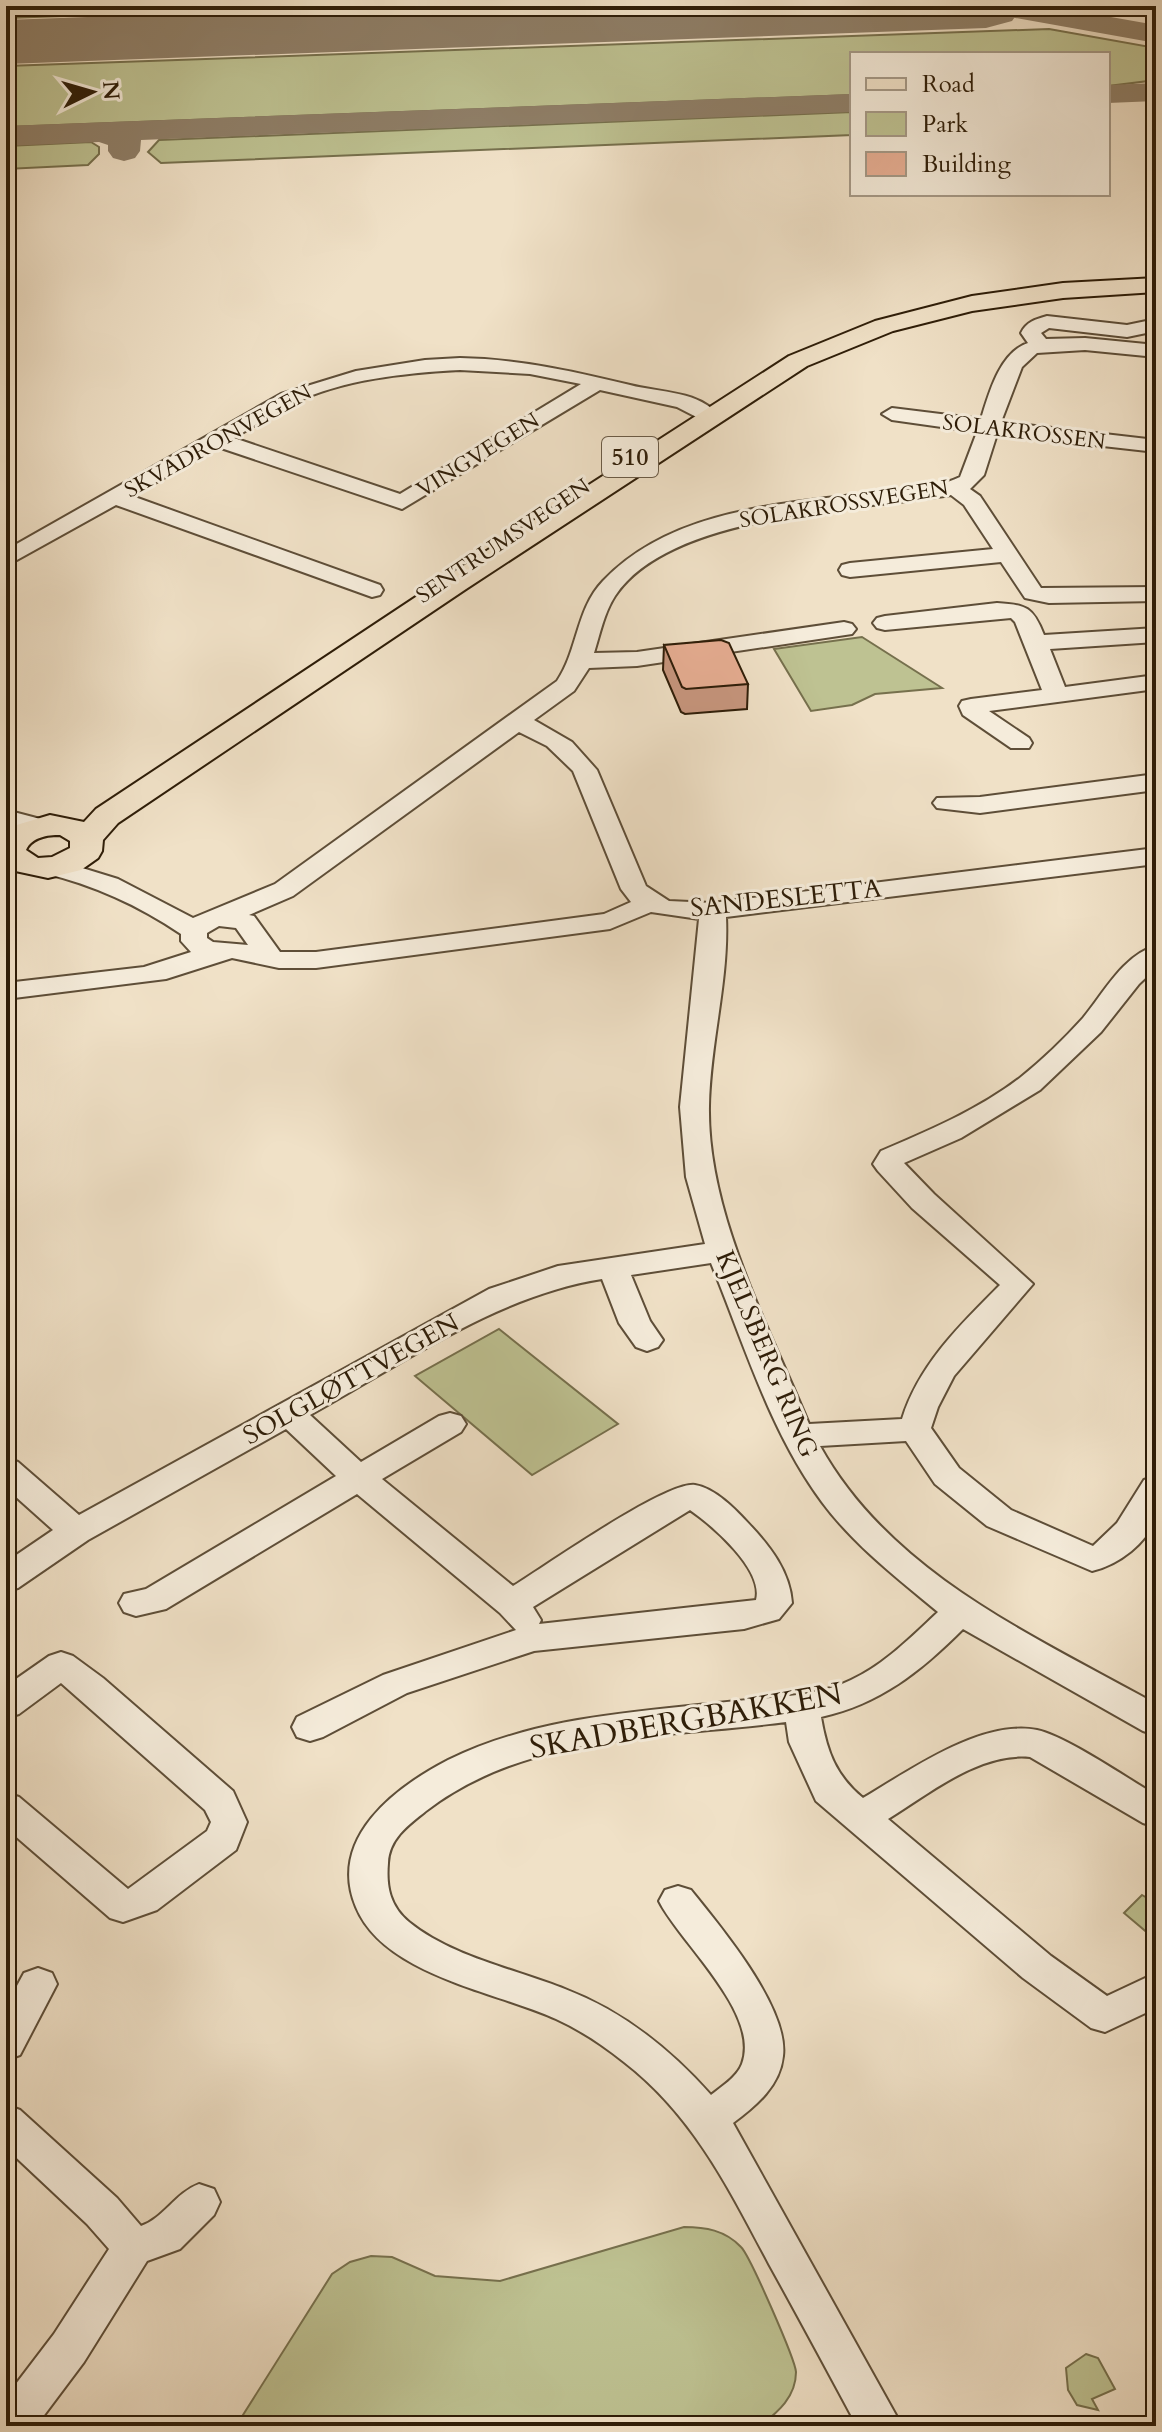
<svg xmlns="http://www.w3.org/2000/svg" width="1162" height="2432" viewBox="0 0 1162 2432" font-family="Cardo,serif">
<style>
.green{fill:#bec292;stroke:#76704d;stroke-width:2}
.lines{fill:none;stroke-linecap:round;stroke-linejoin:round}
.taxiway{fill:#8f7f68;fill-rule:evenodd}
.runway{fill:#8f7f68;fill-rule:evenodd}
.minor-casing{stroke:#5e4e38;stroke-width:4}
.major-casing{stroke:#2e1d08;stroke-width:4}
.minor{fill:#f5ecdb;fill-rule:evenodd}
.major{fill:#f0e1c7;fill-rule:evenodd}
.wall{fill:#c7967e;stroke:#2e1d08;stroke-width:2}
.building{fill:#e7ae93;stroke:#2e1d08;stroke-width:2}
.labels{text-anchor:middle;dominant-baseline:central;stroke-width:6;stroke-linejoin:round;paint-order:stroke}
.far-street-label{font-size:22px;fill:#2e1d08;stroke:#f5ecdb}
.shield{fill:#f5ecdb;stroke:#6a5b47;stroke-width:2}
.shield-label{font-size:24px;font-weight:bold;fill:#2e1d08}
.street-label{font-size:26px;fill:#2e1d08;stroke:#f5ecdb}
.near-street-label{font-size:32px;fill:#2e1d08;stroke:#f5ecdb}
</style>
<rect width="100%" height="100%" fill="#f0e1c7"/>
<filter id="stains"><feTurbulence type="fractalNoise" baseFrequency=".0025" numOctaves="4"/><feColorMatrix values="0 0 0 0 .2 0 0 0 0 .09 0 0 0 0 .02 0 0 0 .5 -.17"/></filter>
<radialGradient id="worn" r=".72"><stop offset=".6" stop-color="#630" stop-opacity="0"/><stop offset="1" stop-color="#630" stop-opacity=".3"/></radialGradient>
<g class="green">
<polygon points="6,6 354,6 6,18"/>
<polygon points="1049,29 1156,48 1156,80 1108,86 1108,54 852,54 852,95 6,127 6,66"/>
<polygon points="852,112 852,135 161,163 148,152 159,140"/>
<polygon points="91,142 99,147 99,154 88,165 6,169 6,146"/>
<polygon points="862,637 942,688 875,694 852,705 811,711 774,649"/>
<polygon points="499,1329 618,1424 532,1475 415,1376"/>
<polygon points="1142,1895 1156,1903 1156,1940 1124,1913"/>
<path d="M684 2227C705 2227 725 2230 741 2247 750 2256 795 2359 796 2372 796 2397 778 2412 760 2426H236L332 2274 350 2262 371 2256 392 2257 435 2276 500 2281Z"/>
<polygon points="1086,2354 1098,2358 1115,2389 1092,2399 1098,2410 1077,2405 1068,2390 1066,2368"/>
</g>
<g class="lines">
<g class="taxiway">
<polygon points="984,6 1049,6 1156,25 1156,43 999,15 989,12"/>
<polygon points="1156,83 1156,101 1108,103 1108,85"/>
<polygon points="852,94 852,112 141,140 140,151 135,158 124,161 113,158 108,151 108,145 99,142 6,146 6,126"/>
</g>
<polygon class="runway" points="380,6 1023,6 1012,21 986,28 6,64 6,20"/>
<g class="minor-casing">
<g id="minor">
<path d="M1047 316 1127 325 1156 319V331L1127 337 1049 328 1041 333 1046 339 1085 338 1156 345V357L1085 350 1037 353 1022 367 1001 422 1156 440V452L997 434 984 475 970 489 980 496 1041 588 1156 587V601L1049 603 1025 598 1001 562 850 577 842 575 839 570 842 565 850 563 993 549 964 505 951 495C860 510 670 513 615 596 604 613 600 634 594 653L637 652 844 622 852 624 856 629 852 634 637 666 589 668 574 691 534 720 572 742 597 770 646 886 669 901 712 903 1156 848V864L726 917C729 980 710 1043 709 1106 707 1213 769 1327 809 1424L902 1419C919 1364 961 1324 1000 1285L912 1208 878 1171 873 1164 881 1151C928 1131 980 1109 1021 1077 1042 1060 1065 1038 1083 1018 1103 994 1124 954 1156 946V968L1139 984 1101 1032 1040 1090 961 1138 904 1163 934 1194 1033 1284 954 1376 938 1407 931 1428 959 1468 1011 1510 1093 1546 1117 1523 1144 1480 1156 1476C1156 1488 1159 1503 1156 1515 1149 1543 1118 1565 1092 1571L987 1526 935 1484 906 1441 820 1446C891 1574 1034 1636 1156 1704V1735L1143 1731 963 1629C921 1671 880 1704 821 1717 827 1752 836 1776 863 1798 909 1771 981 1719 1037 1730 1066 1736 1128 1779 1156 1795V1827L1143 1823 1030 1757C979 1752 929 1794 888 1819L1051 1956 1107 1996 1156 1973V2008L1105 2032 1091 2028 1023 1978 816 1801 789 1742 786 1722C664 1738 527 1733 426 1811 408 1825 389 1839 388 1863 386 1887 390 1906 409 1922 452 1957 515 1969 565 1989 623 2011 670 2049 711 2095 721 2087 737 2077 742 2064 761 2013 680 1943 659 1901L665 1890 678 1886 691 1890C720 1926 789 2008 783 2056 780 2086 756 2106 733 2123L902 2426H857C828 2372 799 2318 769 2264 729 2189 693 2115 624 2062 603 2045 580 2030 556 2019 494 1991 384 1975 356 1907 327 1838 396 1787 448 1760 537 1716 639 1712 736 1701 773 1697 817 1697 851 1680 885 1664 911 1637 938 1612 897 1578 854 1545 822 1502 770 1432 744 1343 711 1263L631 1275 650 1321 663 1340 658 1347 647 1351 636 1347 619 1323 602 1279C498 1295 402 1364 310 1415L361 1462 439 1416 450 1413 461 1416 466 1424 461 1432 382 1479 513 1586C544 1567 666 1481 695 1485 715 1488 736 1510 749 1524 770 1546 790 1572 792 1603L779 1619 744 1629 534 1651 407 1693 323 1737 310 1741 297 1737 292 1727 297 1717 383 1675 516 1630 500 1613 357 1494 166 1609 136 1616 124 1612 119 1603 124 1594 146 1589 336 1476 286 1429 88 1540 18 1588 6 1591V1562L53 1530 6 1488V1458L18 1462 79 1515 489 1289 558 1266 705 1244 686 1177 680 1107 699 919 651 912 610 929 316 968H279L232 958 166 979 6 999V983L144 967 191 952 181 941V934C138 905 94 885 44 873L40 867 44 861 53 859 118 879 193 918 275 884 557 681C578 650 576 609 603 581 670 510 779 504 870 493 900 490 933 490 960 477L977 432 892 420 882 414 892 408 981 419C989 393 1000 352 1028 343L1021 333C1026 322 1036 319 1047 316ZM519 732 547 746 573 771 621 889 631 902 604 914 316 952H280L254 916 249 915 293 896ZM219 926 236 928 248 945 213 942 207 938V933ZM690 1510C713 1526 764 1570 756 1600L539 1624 541 1620 533 1607Z"/>
<path d="M460 358C519 359 572 371 630 385 660 393 700 390 721 418L710 424 677 407 600 390 402 509 218 447 132 496 380 585 383 590 380 595 372 597 116 505 6 566V550L281 394 356 371 425 360ZM460 370 530 374 581 384 400 494 234 438C254 426 273 413 294 403 344 379 405 373 460 370Z"/>
<path d="M997 603C1027 605 1033 607 1044 635L1156 628V642L1050 649 1065 687 1156 675V689L989 711 1029 738 1032 743 1029 748H1011L963 715 959 706 962 701 971 699 1042 690 1015 622 1011 618 885 630 877 628 873 623 877 618 885 616Z"/>
<polygon points="1156,774 1156,790 980,813 937,808 933,803 937,798 980,797"/>
<polygon points="6,810 48,821 52,826 48,831 39,834 6,826"/>
<polygon points="61,1652 73,1656 103,1678 233,1791 247,1822 236,1850 157,1910 123,1922 110,1918 6,1828 6,1793 19,1797 128,1889 207,1831 211,1822 205,1810 61,1683 19,1714 6,1718 6,1686 49,1656"/>
<polygon points="38,1968 52,1973 57,1984 20,2055 6,2060 6,2006 24,1973"/>
<path d="M6 2105 20 2110 117 2198 141 2226C164 2218 175 2193 199 2184L214 2189 220 2202 214 2215 180 2249 147 2261 84 2362 36 2426H6V2397L54 2334 109 2249 87 2224 6 2148Z"/>
</g>
</g>
<g class="major-casing">
<path id="major" d="M1156 278V292L1063 298 972 311 893 331 807 366 466 589 118 823 103 840 102 851 98 858 81 870 48 878 6 869V830L10 827 50 815 84 822 96 809 446 577 789 356 875 321 972 296 1063 283ZM60 835 70 841V848L52 857 38 858 26 850C32 837 47 835 60 835Z"/>
</g>
<use href="#minor" class="minor"/>
<use href="#major" class="major"/>
</g>
<polygon class="wall" points="664,645 748,684 747,709 685,714 681,712 663,670"/>
<polygon class="building" points="721,640 729,643 748,684 686,689 682,687 664,645"/>
<g class="labels">
<g class="far-street-label">
<text transform="translate(1024 432) rotate(7)">SOLAKROSSEN</text>
<text transform="translate(218 441) rotate(-29)">SKVADRONVEGEN</text>
<text transform="translate(478 455) rotate(-32)">VINGVEGEN</text>
<text transform="translate(844 504) rotate(-9)">SOLAKROSSVEGEN</text>
<text transform="translate(503 541) rotate(-34)">SENTRUMSVEGEN</text>
</g>
<rect class="shield" x="602" y="437" width="56" height="40" rx="6"/>
<g class="shield-label">
<text x="630" y="457">510</text>
</g>
<g class="street-label">
<text transform="translate(786 898) rotate(-6)">SANDESLETTA</text>
<text transform="translate(767 1354) rotate(67)">KJELSBERG RING</text>
<text transform="translate(351 1379) rotate(-29)">SOLGLØTTVEGEN</text>
</g>
<g class="near-street-label">
<text transform="translate(686 1721) rotate(-10)">SKADBERGBAKKEN</text>
</g>
</g>
<rect width="1162" height="2432" fill="none" stroke="#f0e1c7" stroke-width="32"/>
<rect x="8" y="8" width="1146" height="2416" fill="none" stroke="#2e1d08" stroke-width="4"/>
<rect x="16" y="16" width="1130" height="2400" fill="none" stroke="#2e1d08" stroke-width="2"/>
<rect x="850" y="52" width="260" height="144" fill="#f5ecdb" stroke="#a59987" stroke-width="2"/>
<rect x="866" y="78" width="40" height="12" fill="#f0e1c7" stroke="#a59987" stroke-width="2"/>
<text x="922" y="92" font-size="24" fill="#2e1d08">Road</text>
<rect x="866" y="112" width="40" height="24" fill="#bec292" stroke="#a59987" stroke-width="2"/>
<text x="922" y="132" font-size="24" fill="#2e1d08">Park</text>
<rect x="866" y="152" width="40" height="24" fill="#e7ae93" stroke="#a59987" stroke-width="2"/>
<text x="922" y="172" font-size="24" fill="#2e1d08">Building</text>
<g transform="translate(92 92) rotate(85)" stroke="#f5ecdb" stroke-width="6" paint-order="stroke">
<path d="M0-6L14 30L0 20L-14 30Z" fill="#2e1d08"/>
<text y="-12" font-size="22" font-weight="bold" text-anchor="middle" fill="#2e1d08">N</text>
</g>
<rect width="100%" height="100%" filter="url(#stains)"/>
<rect width="100%" height="100%" fill="url(#worn)"/>
</svg>
